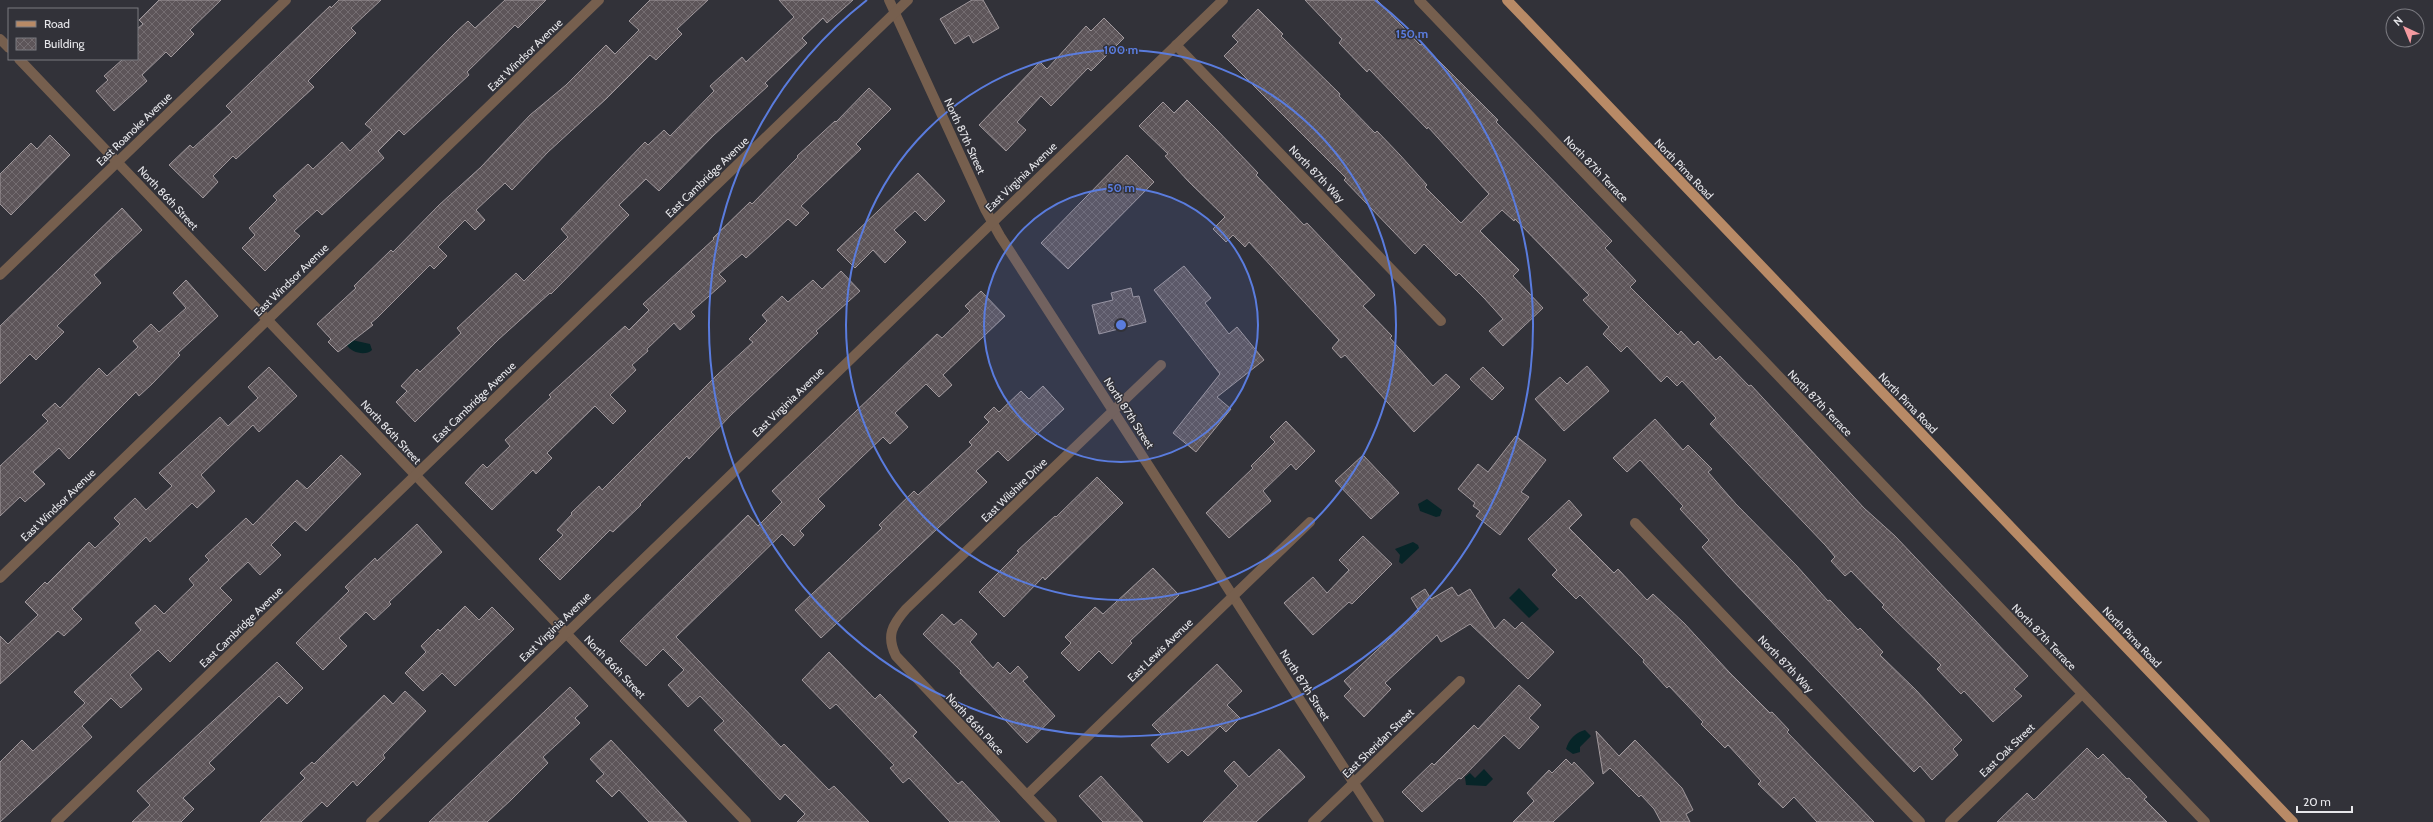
<svg xmlns="http://www.w3.org/2000/svg" width="2433" height="822" viewBox="0 0 2433 822" font-family="Cabin,sans-serif">
<style>
.water{fill:#072528}
.building{fill:url(#building-cross-hatch);stroke:#a1999d}
.lines{fill:none;stroke-linecap:round;stroke-linejoin:round}
.minor{stroke:#765f4e;stroke-width:10}
.major{stroke:#b88a66;stroke-width:10}
.ring{fill:none;stroke:#5a7cde;stroke-width:2}
.labels{text-anchor:middle;dominant-baseline:central;stroke-width:3;stroke-linejoin:round;paint-order:stroke}
.street-label{font-size:11px;fill:#e7e7eb;stroke:#323239}
.centre{fill:#5a7cde;stroke:#323239;stroke-width:2}
.ring-label{font-size:12px;text-anchor:middle;font-weight:bold;fill:#5a7cde;stroke:#323239;stroke-width:3;stroke-linejoin:round;paint-order:stroke}
</style>
<defs>
<pattern id="building-cross-hatch" width="8" height="8" patternUnits="userSpaceOnUse"><rect width="8" height="8" fill="#5d5559"/><path d="M0 0l8 8M0 8l8-8" fill="none" stroke="#746d71"/></pattern>
</defs>
<rect width="100%" height="100%" fill="#323239"/>
<g class="water">
<path d="M352 340 370 344 372 350C366 356 351 353 347 345Z"/>
<polygon points="1427,499 1442,510 1440,516 1436,517 1420,511 1418,504"/>
<polygon points="1413,542 1418,545 1419,548 1402,564 1399,562 1400,555 1395,549"/>
<polygon points="1519,588 1539,609 1529,618 1509,598"/>
<path d="M1585 730 1591 736 1580 747V752L1573 754 1566 749C1569 739 1575 733 1585 730Z"/>
<polygon points="1484,769 1493,779 1486,786 1466,785 1465,777 1470,773 1475,778"/>
</g>
<g class="building">
<polygon points="159,0 221,0 190,30 194,34 171,57 166,52 142,75 147,81 114,111 96,91 108,80 104,76 123,59 137,59 137,29 143,24 139,20"/>
<polygon points="339,0 381,0 351,28 356,33 308,81 314,87 236,159 233,156 213,176 218,182 203,198 169,165 190,145 193,148 232,112 226,106 330,6 331,8"/>
<polygon points="505,0 546,0 518,28 515,25 467,72 469,75 404,135 399,130 378,151 384,158 345,194 322,215 317,210 294,231 300,236 265,271 242,248 255,235 249,228 277,200 273,196 308,164 313,169 342,142 350,151 372,130 365,124 456,32 468,21 475,28"/>
<polygon points="650,0 708,0 677,29 682,34 656,60 650,55 606,99 548,152 512,190 505,183 476,210 485,220 475,230 465,220 438,247 447,256 434,269 430,265 377,318 371,323 373,325 338,352 328,342 331,339 317,324 356,288 354,286 391,250 393,252 439,205 481,167 530,115 566,85 606,45 615,54 639,30 629,21"/>
<polygon points="779,0 853,0 827,23 823,18 802,38 807,43 765,83 768,86 714,135 659,191 646,179 619,205 629,215 551,294 550,293 498,340 415,422 396,402 407,391 401,386 417,369 420,372 461,333 457,328 516,273 524,281 568,237 561,229 645,142 648,145 664,130 670,136 714,91 710,86 742,57 746,62 794,17"/>
<polygon points="972,0 983,0 999,28 973,43 969,35 955,44 940,19"/>
<polygon points="1305,0 1377,0 1420,45 1422,44 1498,120 1496,122 1612,241 1605,248 1636,281 1630,287 1678,335 1681,331 1694,345 1698,341 1716,360 1720,356 1749,386 1751,385 1864,508 1895,536 2028,676 2014,689 2022,696 1993,722 1964,691 1961,694 1937,669 1941,665 1882,607 1884,605 1851,571 1845,576 1831,561 1835,557 1826,546 1710,424 1716,418 1682,381 1677,386 1667,376 1661,382 1627,346 1621,352 1603,334 1609,327 1583,300 1589,295 1515,219 1514,221 1502,210 1480,231 1519,270 1513,276 1543,308 1503,346 1489,331 1503,319 1484,298 1459,273 1456,276 1424,244 1415,254 1344,180 1346,178 1224,56 1238,42 1232,36 1258,9 1283,34 1281,36 1340,94 1339,96 1375,133 1377,131 1400,155 1427,185 1425,187 1461,223 1489,194 1428,127 1427,129 1369,69 1367,72 1339,43 1342,39"/>
<polygon points="1104,18 1124,38 1091,71 1088,68 1051,106 1041,96 1017,122 1026,130 1006,151 979,125 1040,62 1047,69 1086,26 1091,31"/>
<polygon points="869,88 891,109 856,144 861,149 801,206 809,213 796,226 788,219 746,258 742,254 719,274 726,281 691,312 695,316 680,330 674,323 647,349 648,351 632,365 636,370 610,395 626,411 613,424 595,406 547,453 552,458 536,474 533,470 492,510 465,483 483,464 487,468 510,446 505,440 551,397 549,395 625,326 629,330 649,310 643,304 714,239 713,238 750,202 752,204 798,157 797,156 835,121 836,122"/>
<polygon points="1187,100 1216,129 1258,173 1256,175 1304,225 1307,223 1375,295 1363,306 1392,336 1390,338 1433,386 1446,374 1460,387 1414,432 1345,355 1341,358 1332,348 1339,340 1249,242 1245,247 1233,235 1226,242 1213,229 1225,217 1189,182 1165,156 1168,154 1139,126 1163,102 1174,113"/>
<polygon points="50,135 70,155 11,215 0,204 0,174 31,143 37,149"/>
<polygon points="1127,155 1154,182 1068,269 1041,243"/>
<polygon points="918,173 945,201 925,221 915,211 894,230 906,242 885,263 873,250 855,268 837,250"/>
<polygon points="122,208 142,230 94,275 101,283 57,326 64,332 36,360 30,354 0,384 0,326"/>
<polygon points="1184,266 1211,298 1205,303 1229,334 1237,327 1264,360 1217,397 1231,409 1196,452 1173,433 1220,374 1154,290"/>
<polygon points="841,271 860,291 816,331 818,333 731,415 689,459 687,456 640,504 641,505 613,532 610,530 560,580 539,559 563,535 557,530 572,514 571,513 599,486 602,490 718,374 753,342 749,339 767,321 762,315 782,296 788,302 813,280 822,289"/>
<polygon points="186,280 218,316 178,353 180,355 152,384 139,396 136,392 69,459 59,448 33,472 45,484 25,502 20,497 0,516 0,466 48,421 42,415 55,403 60,408 99,368 107,376 138,347 133,341 151,324 159,332 186,308 173,293"/>
<polygon points="1131,288 1133,297 1139,296 1146,322 1099,334 1092,305 1113,300 1111,293"/>
<polygon points="981,291 1005,316 943,375 952,385 939,397 926,384 895,413 908,427 890,444 883,437 818,499 825,506 800,531 804,535 794,546 782,534 676,637 781,747 784,744 829,790 834,786 869,822 797,822 805,814 785,794 780,800 714,730 724,721 700,696 688,707 668,685 684,670 663,649 646,666 620,641 748,515 758,526 782,502 772,491 937,334 942,338 970,311 965,306"/>
<polygon points="1587,366 1609,391 1564,431 1535,399 1560,377 1567,384"/>
<polygon points="269,367 297,396 259,432 253,425 201,475 215,491 197,508 192,503 150,542 146,537 72,609 82,619 64,636 58,631 0,684 0,636 8,644 38,615 25,602 45,582 47,584 89,542 95,548 120,524 114,518 135,498 146,510 172,486 159,473 220,417 228,426 258,398 248,387"/>
<polygon points="1483,367 1504,388 1492,400 1470,379"/>
<polygon points="1043,386 1064,409 1008,461 998,451 976,471 987,482 821,638 795,610 882,528 879,525 914,491 918,495 972,445 969,442 989,422 984,417 994,407 999,412 1021,391 1029,399"/>
<polygon points="1655,419 1683,450 1688,445 1712,469 1708,472 1736,504 1796,565 1828,601 1830,600 1858,630 1860,628 1883,652 1880,655 1916,690 1962,740 1953,749 1958,755 1932,780 1920,766 1914,772 1730,578 1702,547 1709,540 1680,509 1683,506 1640,460 1627,472 1613,458"/>
<polygon points="1286,421 1315,451 1296,470 1291,464 1263,491 1271,501 1229,538 1206,513 1253,468 1251,466 1275,442 1270,437"/>
<polygon points="1516,436 1546,460 1521,492 1529,497 1500,535 1476,516 1480,511 1473,506 1475,503 1458,489 1478,464 1488,472"/>
<polygon points="341,455 361,474 306,531 295,521 271,545 281,555 260,575 248,562 220,588 232,600 170,662 158,650 130,675 142,689 121,708 111,698 82,726 92,737 0,822 0,762 22,740 33,751 85,703 74,692 141,630 135,623 155,605 164,614 194,585 189,579 209,560 205,556 246,518 253,525 297,480 307,489"/>
<polygon points="1363,455 1399,493 1371,519 1335,481"/>
<polygon points="1097,477 1123,503 1045,580 1043,577 1004,617 979,592 1019,552 1017,551 1055,516 1056,517"/>
<polygon points="1569,500 1582,515 1569,528 1614,573 1618,569 1647,600 1653,594 1684,623 1729,672 1770,713 1772,712 1789,730 1787,732 1874,822 1817,822 1794,797 1783,808 1758,784 1761,781 1728,745 1725,748 1701,724 1703,722 1669,686 1667,688 1643,662 1644,660 1580,595 1576,599 1552,575 1557,570 1528,539"/>
<polygon points="417,524 442,552 389,602 391,604 374,620 366,612 339,638 347,646 323,670 296,643 349,591 345,587 375,558 377,561"/>
<polygon points="1363,536 1392,564 1352,604 1349,602 1313,635 1284,603 1313,577 1327,593 1349,570 1339,560"/>
<polygon points="1153,568 1179,595 1130,641 1132,643 1112,664 1099,651 1079,671 1061,653 1071,643 1065,637 1095,607 1103,614"/>
<polygon points="1452,587 1458,596 1470,589 1495,629 1504,619 1515,629 1522,622 1554,652 1528,679 1470,624 1441,642 1437,635 1385,683 1391,689 1364,717 1344,696 1351,689 1344,681 1419,611 1411,598 1425,589 1431,599"/>
<polygon points="465,606 479,620 492,607 514,629 455,686 442,673 423,691 405,673 426,652 421,646 438,629 440,631"/>
<polygon points="942,614 954,625 961,619 977,634 970,642 993,668 998,662 1010,674 1018,666 1028,677 1023,681 1055,716 1027,743 960,673 961,671 923,634"/>
<polygon points="829,652 875,699 880,694 917,732 913,736 958,784 962,781 1000,822 950,822 909,778 903,783 890,768 894,765 836,704 830,709 802,680"/>
<polygon points="277,662 303,688 287,704 279,696 209,763 215,769 183,798 194,809 181,822 132,822 150,805 137,791"/>
<polygon points="1217,664 1242,691 1227,705 1240,718 1226,732 1220,726 1188,756 1182,750 1168,763 1151,745 1162,735 1152,725"/>
<polygon points="1519,685 1541,705 1529,718 1539,727 1519,749 1504,735 1461,779 1459,778 1422,812 1402,792 1432,763 1434,765 1474,725 1478,729"/>
<polygon points="570,687 588,706 575,718 580,723 543,757 548,763 511,800 487,822 429,822"/>
<polygon points="405,691 426,711 383,755 385,758 357,786 353,781 327,807 322,802 301,822 260,822 305,778 300,773 312,762 314,764 384,695 393,704"/>
<polygon points="1596,731 1619,756 1635,740 1682,788 1693,810 1686,814 1690,822 1661,822 1654,809 1641,795 1639,797 1610,768 1603,774"/>
<polygon points="611,740 687,822 649,822 619,790 612,797 596,781 604,774 590,759"/>
<polygon points="2087,748 2098,759 2103,754 2127,779 2129,778 2147,797 2144,799 2167,822 1997,822 2027,793 2034,800"/>
<polygon points="1279,749 1305,777 1256,822 1203,822 1238,786 1224,771 1234,761 1249,777"/>
<polygon points="1566,759 1572,765 1574,762 1594,783 1553,822 1513,822 1534,801 1527,793 1549,770 1552,773"/>
<polygon points="1101,776 1143,822 1103,822 1079,796"/>
</g>
<g class="lines">
<g class="minor">
<polyline points="889,0 985,209 1000,236 1379,822"/>
<polyline points="1419,0 2205,822"/>
<polyline points="0,39 9,48"/>
<polyline points="1176,45 1441,321"/>
<polyline points="19,59 746,822"/>
<polyline points="0,275 286,0"/>
<polyline points="1635,523 1920,822"/>
<polyline points="0,578 599,0"/>
<polyline points="1027,795 1310,522"/>
<polyline points="56,822 908,0"/>
<polyline points="371,822 1223,0"/>
<path d="M1052 822 896 656C886 636 892 625 906 609L1161 365"/>
<polyline points="1313,822 1460,681"/>
<polyline points="1950,822 2082,694"/>
</g>
<polyline class="major" points="1507,0 2293,822"/>
</g>
<circle cx="1121" cy="325" r="137" fill="#5a7cde" fill-opacity=".12"/>
<g class="ring">
<circle cx="1121" cy="325" r="137"/>
<circle cx="1121" cy="325" r="275"/>
<path d="M1375 0A412 412 0 1 1 867 0"/>
</g>
<g class="labels">
<g class="street-label">
<text transform="translate(525 55) rotate(-44)">East Windsor Avenue</text>
<text transform="translate(134 129) rotate(-44)">East Roanoke Avenue</text>
<text transform="translate(965 136) rotate(65)">North 87th Street</text>
<text transform="translate(1596 169) rotate(46)">North 87th Terrace</text>
<text transform="translate(1684 169) rotate(46)">North Pima Road</text>
<text transform="translate(1317 174) rotate(46)">North 87th Way</text>
<text transform="translate(707 177) rotate(-44)">East Cambridge Avenue</text>
<text transform="translate(1021 177) rotate(-44)">East Virginia Avenue</text>
<text transform="translate(168 198) rotate(47)">North 86th Street</text>
<text transform="translate(291 280) rotate(-44)">East Windsor Avenue</text>
<text transform="translate(474 402) rotate(-44)">East Cambridge Avenue</text>
<text transform="translate(788 402) rotate(-44)">East Virginia Avenue</text>
<text transform="translate(1820 403) rotate(46)">North 87th Terrace</text>
<text transform="translate(1908 403) rotate(46)">North Pima Road</text>
<text transform="translate(1129 413) rotate(57)">North 87th Street</text>
<text transform="translate(391 432) rotate(47)">North 86th Street</text>
<text transform="translate(1014 490) rotate(-44)">East Wilshire Drive</text>
<text transform="translate(58 505) rotate(-44)">East Windsor Avenue</text>
<text transform="translate(241 627) rotate(-44)">East Cambridge Avenue</text>
<text transform="translate(555 627) rotate(-44)">East Virginia Avenue</text>
<text transform="translate(2044 637) rotate(46)">North 87th Terrace</text>
<text transform="translate(2132 637) rotate(46)">North Pima Road</text>
<text transform="translate(1160 650) rotate(-44)">East Lewis Avenue</text>
<text transform="translate(1786 664) rotate(46)">North 87th Way</text>
<text transform="translate(615 667) rotate(46)">North 86th Street</text>
<text transform="translate(1305 685) rotate(57)">North 87th Street</text>
<text transform="translate(975 724) rotate(47)">North 86th Place</text>
<text transform="translate(1378 743) rotate(-44)">East Sheridan Street</text>
<text transform="translate(2007 750) rotate(-44)">East Oak Street</text>
</g>
</g>
<circle cx="1121" cy="325" r="6" class="centre"/>
<g class="ring-label">
<text x="1412" y="38">150 m</text>
<text x="1121" y="54">100 m</text>
<text x="1121" y="192">50 m</text>
</g>
<rect x="8" y="8" width="130" height="52" fill="#323239" stroke="#7a7a80"/>
<rect x="16" y="21" width="20" height="6" fill="#b88a66" stroke="#7a7a80"/>
<text x="44" y="28" font-size="12" fill="#e7e7eb">Road</text>
<rect x="16" y="38" width="20" height="12" fill="url(#building-cross-hatch)" stroke="#7a7a80"/>
<text x="44" y="48" font-size="12" fill="#e7e7eb">Building</text>
<g transform="translate(2405 28) rotate(316)"><circle r="19" fill="#323239" stroke="#7a7a80"/>
<path d="M0-3L7 15L0 10L-7 15Z" fill="#f49aa0"/>
<text y="-6" font-size="11" font-weight="bold" text-anchor="middle" fill="#e7e7eb">N</text>
</g>
<path d="M2297 806v6h55v-6" fill="none" stroke="#e7e7eb" stroke-width="2"/>
<text x="2303" y="806" font-size="12" fill="#e7e7eb" stroke="#323239" stroke-width="3" paint-order="stroke">20 m</text>
</svg>
